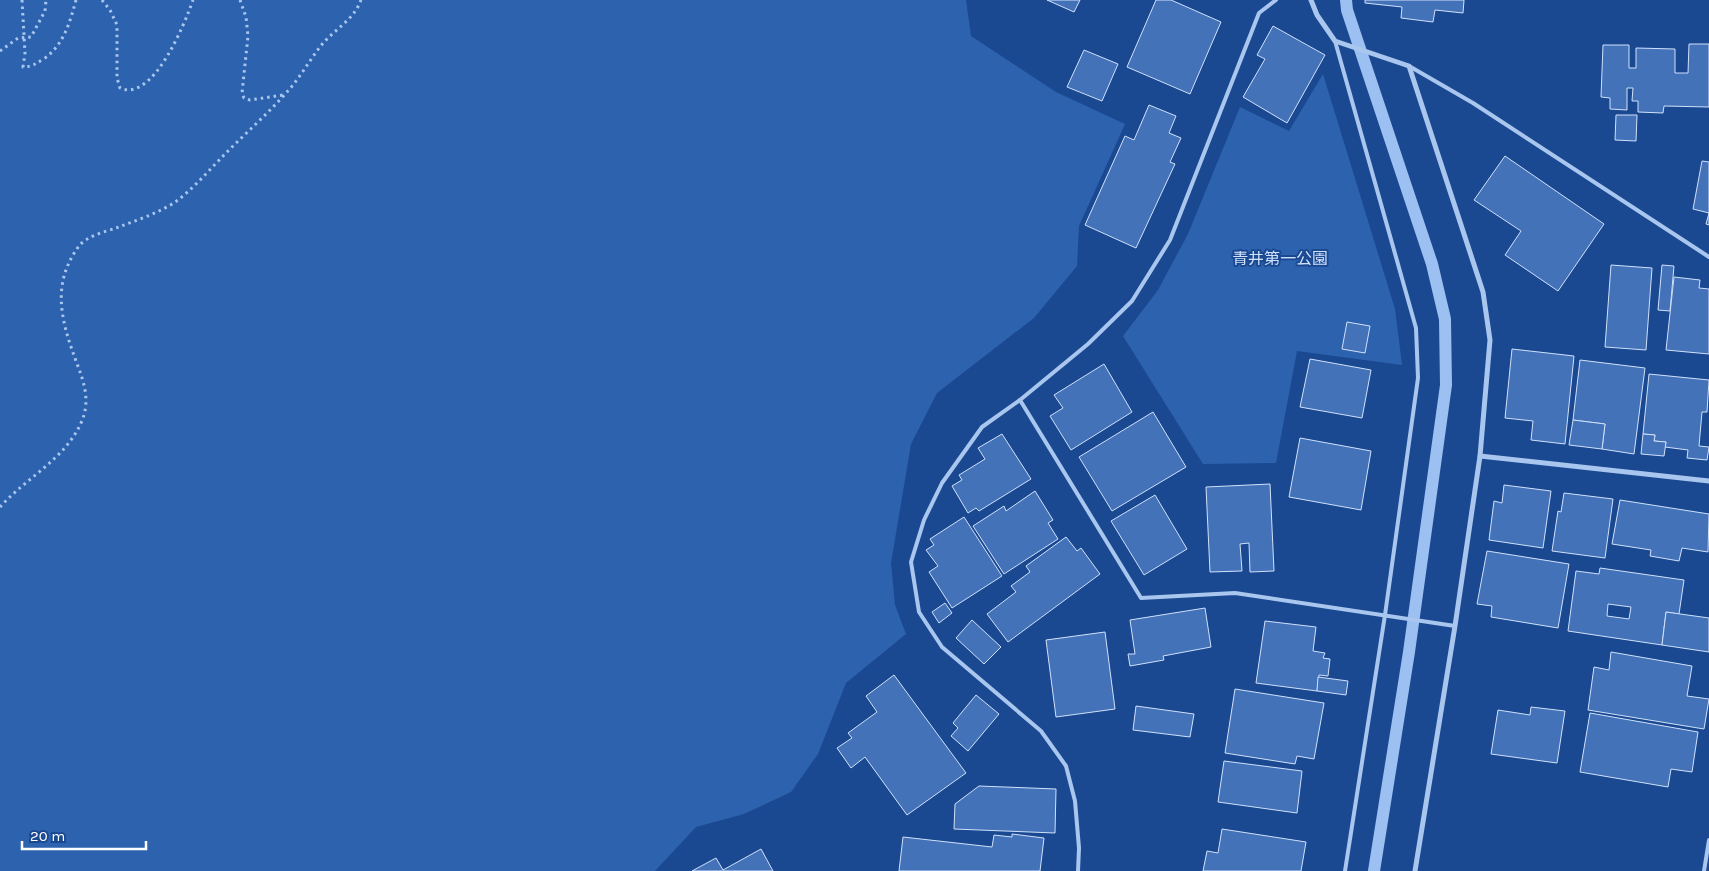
<svg xmlns="http://www.w3.org/2000/svg" width="1709" height="871" viewBox="0 0 1709 871" font-family="Karla,'Noto Sans JP',sans-serif">
<style>
.green{fill:#2d62af}
.lines{fill:none;stroke-linecap:round;stroke-linejoin:round}
.stream{stroke:#9cc0f1;stroke-width:12}
.building{fill:#4372b9;stroke:#d0e1fb;fill-rule:evenodd}
.path{stroke:#a9c6ef;stroke-width:3;stroke-dasharray:2.5 4;stroke-linecap:butt}
.service{stroke:#a9c6ef;stroke-width:4}
.minor{stroke:#a9c6ef;stroke-width:5}
.labels{text-anchor:middle;dominant-baseline:central;stroke-width:4;stroke-linejoin:round;paint-order:stroke}
.park-label{font-size:16px;fill:#d0e1fb;stroke:#1a4991}
</style>
<rect width="100%" height="100%" fill="#1a4991"/>
<g class="green">
<polygon points="0,0 966,0 971,36 1056,92 1125,124 1079,226 1077,266 1034,318 937,393 911,444 891,563 895,605 906,634 846,683 818,754 791,792 744,814 696,827 655,871 0,871"/>
<polygon points="1323,74 1395,309 1402,365 1297,351 1276,463 1203,464 1123,336 1158,290 1188,234 1240,107 1289,131"/>
</g>
<g class="lines">
<polyline class="stream" points="1346,0 1347,10 1432,264 1445,319 1446,385 1409,652 1374,871"/>
</g>
<g class="building">
<polygon points="1047,0 1080,0 1074,12"/>
<polygon points="1156,0 1171,0 1221,22 1190,94 1127,67"/>
<polygon points="1365,0 1464,0 1463,13 1435,10 1433,22 1401,18 1402,7 1365,3"/>
<polygon points="1273,26 1325,55 1287,123 1243,97 1265,59 1257,55"/>
<polygon points="1689,44 1709,44 1709,107 1664,106 1663,113 1638,112 1638,101 1632,101 1633,88 1627,88 1627,110 1610,109 1610,98 1601,97 1603,45 1629,45 1629,68 1636,68 1636,48 1675,49 1675,73 1688,73"/>
<polygon points="1084,50 1118,64 1102,101 1067,87"/>
<polygon points="1149,105 1176,116 1169,133 1181,138 1170,162 1175,164 1136,248 1085,225 1125,136 1134,140"/>
<polygon points="1616,115 1637,115 1636,141 1615,140"/>
<polygon points="1505,156 1604,224 1558,291 1505,255 1521,231 1474,200"/>
<polygon points="1702,161 1709,162 1709,225 1706,224 1709,213 1693,209"/>
<polygon points="1611,265 1652,268 1646,350 1605,347"/>
<polygon points="1662,265 1674,266 1670,311 1658,310"/>
<polygon points="1674,277 1700,280 1699,288 1709,289 1709,354 1666,350"/>
<polygon points="1347,322 1370,326 1365,353 1342,349"/>
<polygon points="1512,349 1574,356 1565,444 1531,440 1533,421 1505,418"/>
<polygon points="1310,359 1371,370 1362,418 1300,407"/>
<polygon points="1580,360 1645,368 1634,454 1602,449 1605,424 1573,420"/>
<polygon points="1104,364 1132,412 1071,450 1050,416 1063,408 1054,395"/>
<polygon points="1649,374 1709,380 1707,412 1702,412 1699,446 1709,447 1707,460 1687,458 1688,450 1665,447 1666,442 1654,441 1655,435 1643,434"/>
<polygon points="1153,412 1186,467 1112,511 1079,457"/>
<polygon points="1573,420 1605,424 1602,449 1569,445"/>
<polygon points="1002,434 1031,479 979,511 976,508 968,513 952,486 962,480 959,475 985,459 978,448"/>
<polygon points="1643,434 1655,435 1654,441 1666,442 1664,456 1641,454"/>
<polygon points="1300,438 1371,451 1361,510 1289,497"/>
<polygon points="1270,484 1274,571 1250,572 1249,543 1240,544 1242,571 1210,572 1206,487"/>
<polygon points="1504,485 1551,491 1543,548 1489,540 1494,501 1502,503"/>
<polygon points="1035,491 1053,520 1048,523 1058,539 1004,574 973,526 1004,506 1006,511"/>
<polygon points="1564,493 1613,499 1605,558 1552,551 1558,511 1561,512"/>
<polygon points="1155,495 1187,549 1144,575 1111,521"/>
<polygon points="1620,500 1709,514 1708,552 1682,548 1679,561 1650,556 1651,550 1612,544"/>
<polygon points="964,517 1002,576 952,608 929,572 938,566 926,550 934,545 930,539"/>
<polygon points="1066,537 1077,551 1081,548 1100,574 1008,642 987,614 1016,592 1011,586 1030,572 1026,566"/>
<polygon points="1487,551 1569,564 1558,628 1491,617 1492,606 1477,604"/>
<path d="M1600 568 1684 580 1679 614 1666 612 1662 645 1568 631 1576 571 1599 574ZM1608 604 1631 607 1629 619 1607 616Z"/>
<polygon points="945,603 952,613 939,623 932,612"/>
<polygon points="1205,608 1211,647 1163,656 1164,660 1130,666 1128,654 1135,654 1130,620"/>
<polygon points="1666,612 1709,618 1709,652 1662,645"/>
<polygon points="972,620 1001,647 984,664 956,638"/>
<polygon points="1265,621 1316,627 1313,651 1325,653 1323,658 1330,659 1328,676 1319,675 1317,691 1256,683"/>
<polygon points="1105,632 1115,709 1056,717 1046,640"/>
<polygon points="1611,652 1692,666 1687,696 1709,699 1704,729 1588,710 1594,667 1609,670"/>
<polygon points="894,675 966,773 907,815 865,757 851,768 837,748 852,738 848,733 877,712 866,696"/>
<polygon points="1318,677 1348,681 1346,695 1317,691"/>
<polygon points="1235,689 1324,703 1314,759 1297,756 1295,764 1225,753"/>
<polygon points="976,695 999,714 968,751 951,736 958,728 953,723"/>
<polygon points="1136,706 1194,714 1190,737 1133,730"/>
<polygon points="1531,707 1565,711 1557,763 1491,754 1498,710 1530,715"/>
<polygon points="1590,713 1698,732 1692,772 1671,769 1668,787 1580,772"/>
<polygon points="1224,761 1302,771 1297,813 1218,802"/>
<polygon points="979,786 1056,789 1055,833 954,829 955,804"/>
<polygon points="1222,829 1306,842 1301,871 1203,871 1207,851 1218,853"/>
<polygon points="1012,834 1044,838 1040,871 899,871 903,837 992,847 994,835 1012,837"/>
<polygon points="761,849 773,871 692,871 716,858 723,870"/>
</g>
<g class="lines">
<g class="path">
<path d="M22 0 25 53 23 67C32 67 37 63 45 58 64 44 70 22 76 0"/>
<path d="M102 0 110 10 117 25V78L120 88C153 103 185 23 193 0"/>
<polyline points="240,0 246,17 248,36 242,93 244,98 250,100 283,95"/>
<polyline points="0,51 18,38 31,37 45,11 46,0"/>
<path d="M0 507C26 478 65 459 81 423 91 401 84 382 76 361 61 320 51 284 79 246 87 236 104 232 116 228 137 220 160 213 178 200 196 186 211 168 227 152 249 130 273 109 293 85 304 71 313 55 324 42 337 28 354 19 361 0"/>
</g>
<g class="service">
<polyline points="1335,41 1416,328 1418,378 1385,615 1345,871"/>
<polyline points="1409,66 1473,103 1709,257"/>
<polyline points="1020,400 1141,598 1235,593 1455,626"/>
<polyline points="1078,871 1079,848 1075,801 1066,766 1041,731 942,647 919,612 911,562 924,520 942,483 982,427 1020,400 1088,344 1132,301 1170,240 1259,13 1276,0"/>
<polyline points="1704,871 1709,840"/>
</g>
<g class="minor">
<polyline points="1311,0 1317,15 1335,41 1409,66 1483,292 1490,340 1480,456 1455,626 1415,871"/>
<polyline points="1480,456 1709,481"/>
</g>
</g>
<g class="labels">
<g class="park-label">
<text x="1280" y="258">青井第一公園</text>
</g>
</g>
<path d="M22 841v8h124v-8" fill="none" stroke="#ffffff" stroke-width="2.5"/>
<text x="30" y="841" font-size="15" fill="#ffffff" stroke="#1a4991" stroke-width="4" paint-order="stroke">20 m</text>
</svg>
